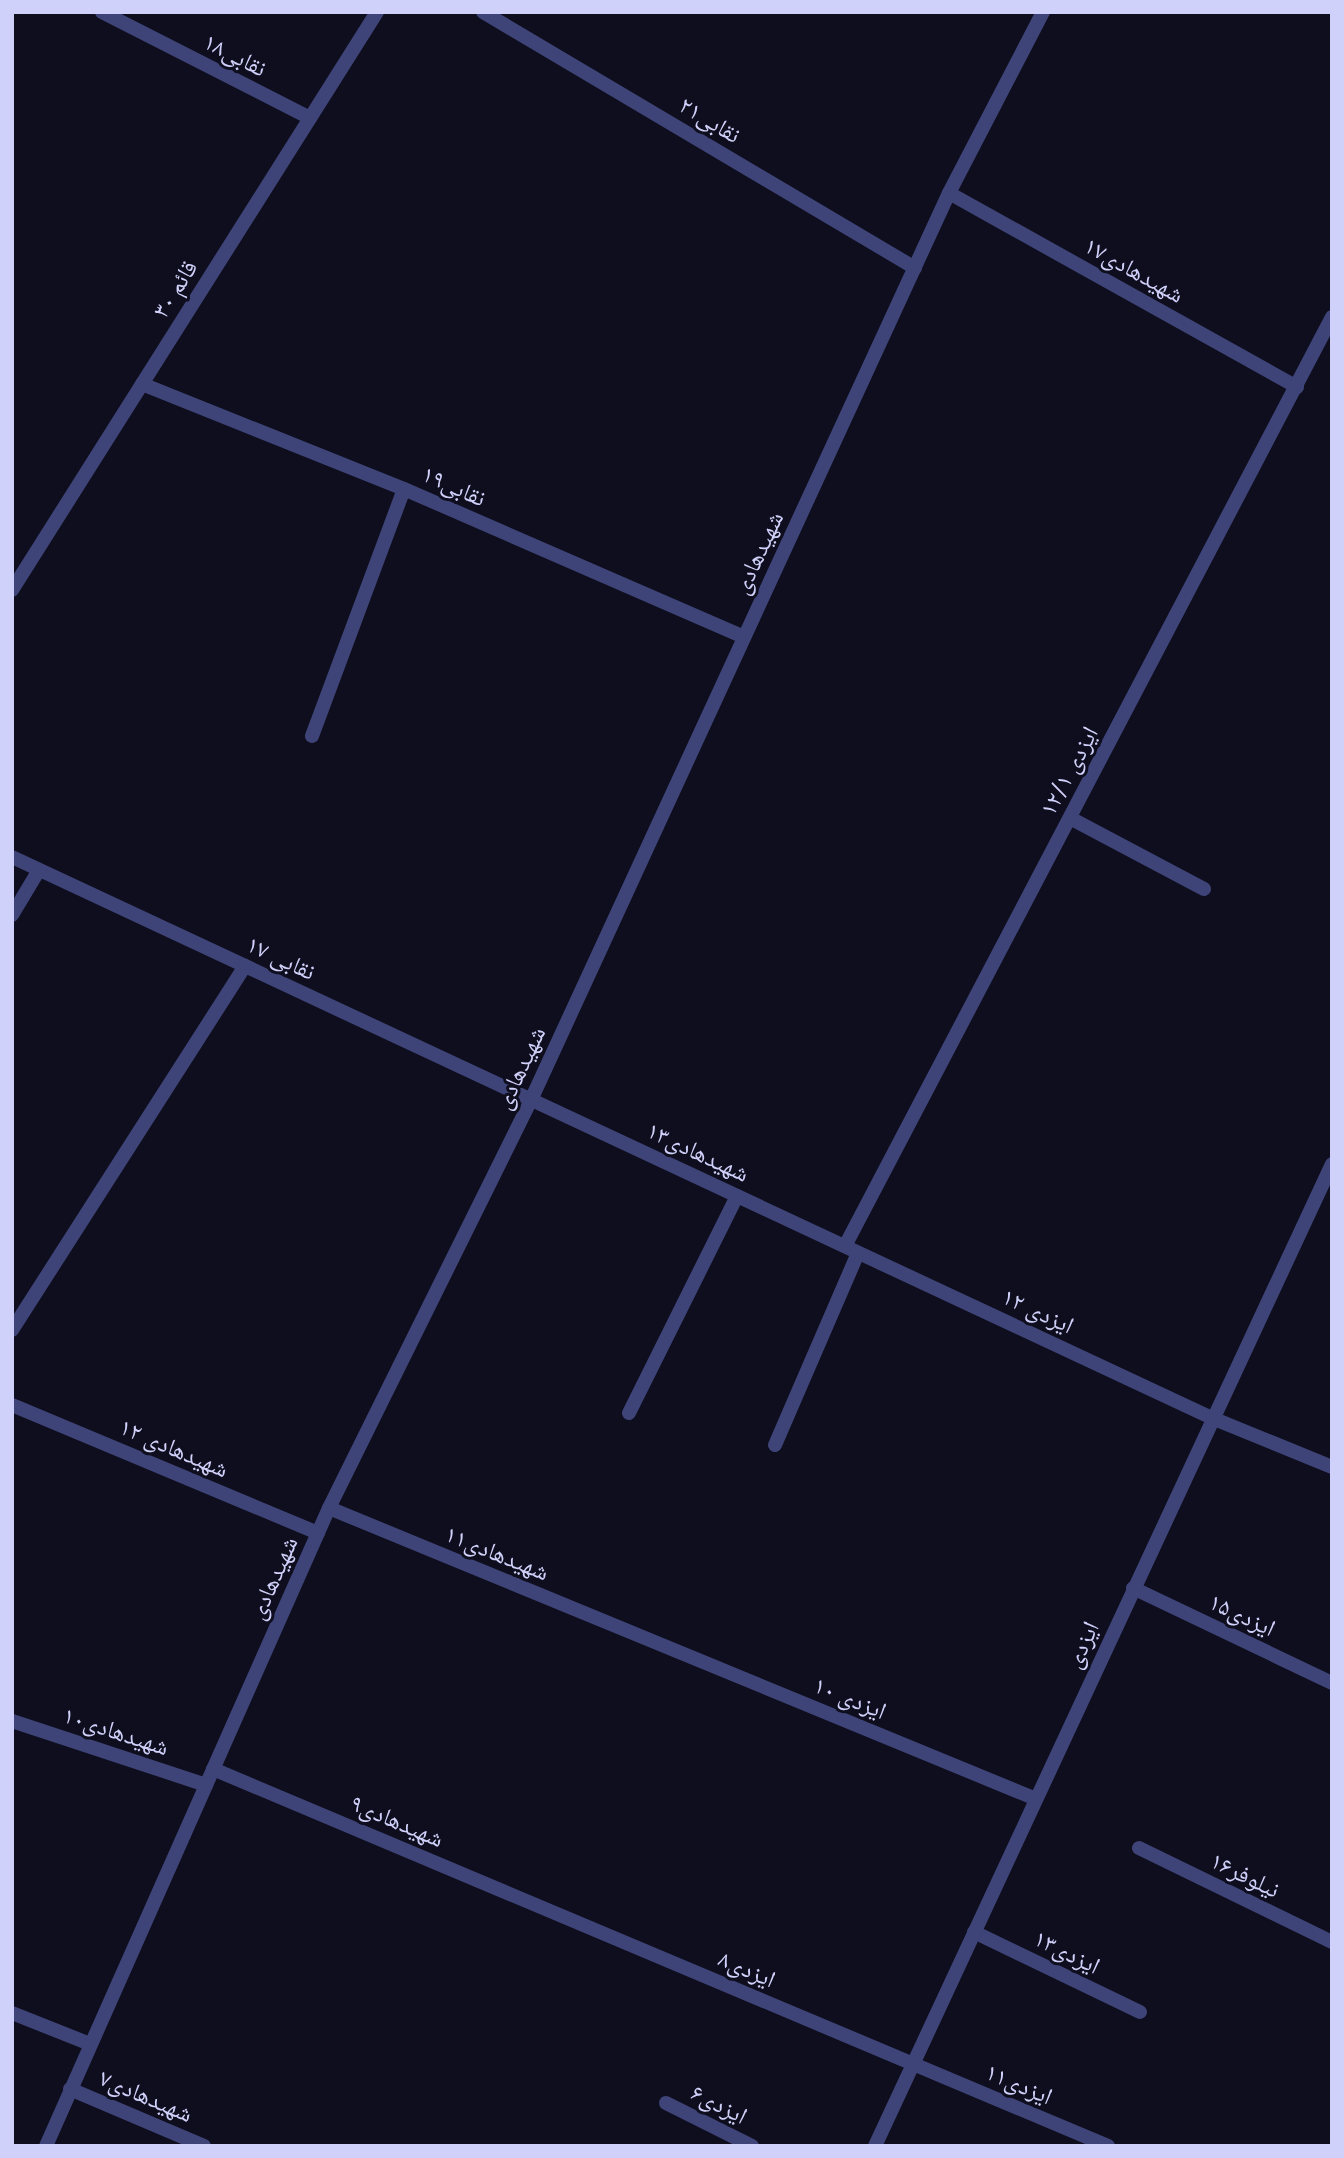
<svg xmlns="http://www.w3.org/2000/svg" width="1344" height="2158" viewBox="0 0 1344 2158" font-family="Karla,'Noto Naskh Arabic',sans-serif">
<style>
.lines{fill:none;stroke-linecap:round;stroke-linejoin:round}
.street{stroke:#3e4478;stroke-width:14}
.labels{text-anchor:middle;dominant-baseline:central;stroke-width:6;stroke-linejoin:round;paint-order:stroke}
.street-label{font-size:24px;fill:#d0d1fa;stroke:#0f0e1e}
</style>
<rect width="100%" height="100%" fill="#0f0e1e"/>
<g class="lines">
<g class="street">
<polyline points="102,12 310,118"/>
<polyline points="483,12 915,268"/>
<polyline points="949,193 1297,387"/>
<polyline points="142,384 404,489 744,637"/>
<polyline points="12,590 377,12"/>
<polyline points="312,736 404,489"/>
<polyline points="1070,818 1204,889"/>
<polyline points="12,857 1212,1418 1332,1467"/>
<polyline points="12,915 39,870"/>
<polyline points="845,1246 1332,317"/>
<polyline points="12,1330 245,966"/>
<polyline points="12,1405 318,1533"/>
<polyline points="629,1413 737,1196"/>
<polyline points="775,1445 858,1253"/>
<polyline points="329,1508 1036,1799"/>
<polyline points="1133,1588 1332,1683"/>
<polyline points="12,1721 206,1785"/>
<polyline points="213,1769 1108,2146"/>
<polyline points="1139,1848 1332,1942"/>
<polyline points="974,1932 1140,2012"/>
<polyline points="12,2013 90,2044"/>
<polyline points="70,2089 204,2146"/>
<polyline points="666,2103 752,2146"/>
<polyline points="46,2146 329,1508 531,1100 949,193 1043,12"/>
<polyline points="875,2146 1332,1164"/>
</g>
</g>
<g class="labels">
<g class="street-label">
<text transform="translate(235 55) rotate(27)">نقابی۱۸</text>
<text transform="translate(710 120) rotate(31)">نقابی۲۱</text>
<text transform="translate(1134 270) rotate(29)">شهیدهادی۱۷</text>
<text transform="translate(175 289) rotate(-58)">قائم ۳۰</text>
<text transform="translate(454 486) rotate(24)">نقابی۱۹</text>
<text transform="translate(758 553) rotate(-65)">شهیدهادی</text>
<text transform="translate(1069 771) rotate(-62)">ایزدی ۱۲/۱</text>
<text transform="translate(281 958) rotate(25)">نقابی ۱۷</text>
<text transform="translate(520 1068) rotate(-65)">شهیدهادی</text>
<text transform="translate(698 1152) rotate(25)">شهیدهادی۱۳</text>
<text transform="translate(1038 1311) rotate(25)">ایزدی ۱۲</text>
<text transform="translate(174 1448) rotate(23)">شهیدهادی ۱۲</text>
<text transform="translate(497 1553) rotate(22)">شهیدهادی۱۱</text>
<text transform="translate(273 1578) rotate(-66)">شهیدهادی</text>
<text transform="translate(1242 1615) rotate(25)">ایزدی۱۵</text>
<text transform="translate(1082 1645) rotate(-65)">ایزدی</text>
<text transform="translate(850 1698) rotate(22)">ایزدی ۱۰</text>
<text transform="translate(116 1731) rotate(18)">شهیدهادی۱۰</text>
<text transform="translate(397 1821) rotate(23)">شهیدهادی۹</text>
<text transform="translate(1245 1875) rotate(26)">نیلوفر۱۶</text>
<text transform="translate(1067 1952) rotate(26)">ایزدی۱۳</text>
<text transform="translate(747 1969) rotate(23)">ایزدی۸</text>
<text transform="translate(1019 2084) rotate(23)">ایزدی۱۱</text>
<text transform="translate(146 2096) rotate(23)">شهیدهادی۷</text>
<text transform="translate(719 2104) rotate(27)">ایزدی۶</text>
</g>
</g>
<rect width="1344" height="2158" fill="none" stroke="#d0d1fa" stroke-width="28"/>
</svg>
